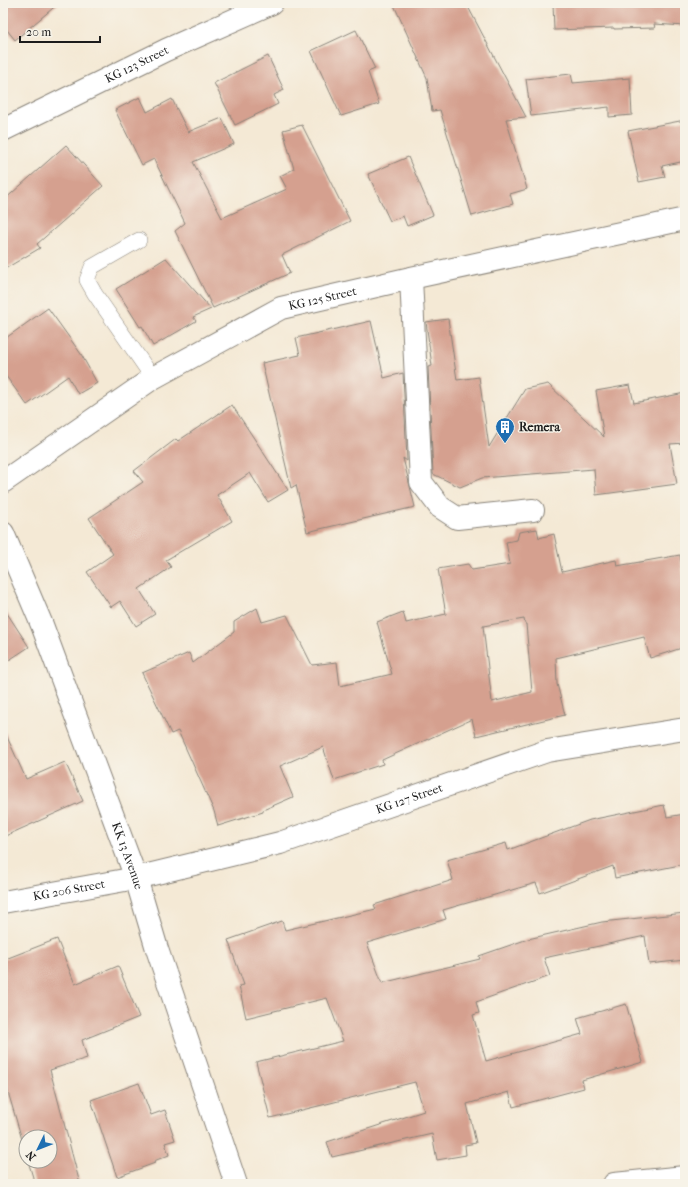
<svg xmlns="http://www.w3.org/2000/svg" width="688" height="1187" viewBox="0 0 688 1187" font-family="'IM FELL French Canon',serif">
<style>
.building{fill:#d5a08f;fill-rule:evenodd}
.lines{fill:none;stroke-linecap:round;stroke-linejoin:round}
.lane-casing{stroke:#888278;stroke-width:16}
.street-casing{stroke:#888278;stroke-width:24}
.secondary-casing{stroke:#888278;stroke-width:24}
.lane{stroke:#fff;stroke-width:15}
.street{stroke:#fff;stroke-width:22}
.secondary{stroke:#fff;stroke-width:22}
.labels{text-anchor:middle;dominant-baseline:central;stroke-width:3;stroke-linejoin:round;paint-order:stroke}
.street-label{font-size:12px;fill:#1c1c1c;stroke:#f7f3e8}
.poi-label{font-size:12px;font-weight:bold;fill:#1c1c1c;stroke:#f7f3e8;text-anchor:start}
</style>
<rect width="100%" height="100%" fill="#f7f3e8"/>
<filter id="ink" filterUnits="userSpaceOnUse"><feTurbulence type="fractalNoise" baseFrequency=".025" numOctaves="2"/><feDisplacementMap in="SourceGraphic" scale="8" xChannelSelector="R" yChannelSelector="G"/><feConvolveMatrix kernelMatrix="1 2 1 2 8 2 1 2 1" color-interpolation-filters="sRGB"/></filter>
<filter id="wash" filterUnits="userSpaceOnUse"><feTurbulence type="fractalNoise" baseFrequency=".012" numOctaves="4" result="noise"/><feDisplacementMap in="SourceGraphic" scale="16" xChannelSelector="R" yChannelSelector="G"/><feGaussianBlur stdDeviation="0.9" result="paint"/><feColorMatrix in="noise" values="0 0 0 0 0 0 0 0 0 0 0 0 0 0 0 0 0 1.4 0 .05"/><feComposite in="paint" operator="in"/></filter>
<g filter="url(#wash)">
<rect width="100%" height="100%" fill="#f4e9d5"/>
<g id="blocks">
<g class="building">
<polygon points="3,3 59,3 15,40 3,25"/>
<polygon points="393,3 466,3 526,117 506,119 527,189 510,194 513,204 472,216 440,110 432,111 427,78"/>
<polygon points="553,3 685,3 685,26 654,24 655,28 614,29 614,28 554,30"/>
<polygon points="356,30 375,69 368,72 379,104 341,116 311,51"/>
<polygon points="268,56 284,90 274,95 278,104 235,125 214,83"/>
<polygon points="571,74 573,83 630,78 632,115 609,117 609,107 531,116 526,79"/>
<polygon points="140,97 147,112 172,99 188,132 222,118 234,144 193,162 222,218 287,189 280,176 294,169 283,130 302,125 350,221 282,255 290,273 213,308 175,231 185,223 154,159 142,165 115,110"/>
<polygon points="685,120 685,161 662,166 665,177 639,182 628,131"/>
<polygon points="66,145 103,186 37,244 40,248 3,270 3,201"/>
<polygon points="408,157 433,215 407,226 403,216 390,221 368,174"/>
<polygon points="166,258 211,309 193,317 196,321 153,346 142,326 140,327 116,289"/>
<polygon points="48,308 81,354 97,383 78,394 68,376 27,405 3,372 3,340"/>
<polygon points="448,319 457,380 479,377 489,447 525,389 548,384 604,437 596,391 630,385 634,403 685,393 685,443 670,444 677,484 596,495 594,469 482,478 460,487 433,474 428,367 432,366 426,322"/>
<polygon points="371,321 384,378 403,373 407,461 403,458 415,507 307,532 296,485 291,488 262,363 300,355 296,338"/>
<polygon points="232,405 288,490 268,502 250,473 217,495 232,521 166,560 171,567 139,589 155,614 136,626 120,601 111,607 87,572 113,554 89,518 143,482 134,471 176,439 178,441"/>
<path d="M537 529 539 538 554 534 562 572 616 560 617 566 680 555 685 586V647L650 658 644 637 556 658 557 684 565 715 476 736 472 719 382 760 383 764 334 780 323 747 280 766 293 797 263 810V812L218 826 214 811 178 731 171 734 142 673 189 653 193 663 234 632V622L257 608 262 622 287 615 312 665 337 662 340 686 392 674 377 622 403 612 406 623 446 614 438 569 468 564 472 570 510 564 506 542 517 540 519 532ZM524 619 525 624H526L532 692 492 702 483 626Z"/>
<polygon points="3,607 29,647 3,664"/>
<polygon points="3,728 26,779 65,762 83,801 3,837"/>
<polygon points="664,805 667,817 685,814 685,864 615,878 613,866 540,893 536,883 443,910 446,919 367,943 382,983 480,959 479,956 528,939 602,922 685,913 685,960 649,964 645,936 544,958 550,976 476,1002 479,1013 473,1015 486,1061 582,1034 577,1018 626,1004 643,1062 582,1080 584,1088 513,1107 509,1092 467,1104 476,1143 465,1145 466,1155 437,1160 432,1134 332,1157 327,1142 424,1111 415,1082 270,1118 256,1062 343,1041 327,998 246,1018 239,986 244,985 228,940 282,921 285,930 376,909 374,905 453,880 447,860 506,843 508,850 590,820"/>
<polygon points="57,939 75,984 118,966 139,1017 82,1040 87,1058 50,1070 80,1184 35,1184 28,1161 50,1161 50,1137 26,1137 26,1153 3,1075 3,960"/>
<polygon points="139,1083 151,1115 165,1110 175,1140 165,1143 169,1155 154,1161 155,1163 117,1177 91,1100"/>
</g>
</g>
</g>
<g filter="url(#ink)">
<use href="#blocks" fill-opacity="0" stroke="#888278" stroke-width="1"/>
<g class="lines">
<g class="lane-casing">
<polyline id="lane" points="139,240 92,267 87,280 95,294 153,378"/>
</g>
<g class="street-casing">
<g id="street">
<path id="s1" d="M3 130 166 50 272 3"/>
<polyline points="411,278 421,482 440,507 457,518 533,510"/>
<path id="s2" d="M3 482 153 378 281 308 411 278 685 219"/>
<path id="s3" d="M3 902 136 878 280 843 547 751 685 729"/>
</g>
</g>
<g class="secondary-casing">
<g id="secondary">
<path id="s4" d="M3 533 42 625 136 878 157 949 236 1184"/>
<polyline points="614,1184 685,1177"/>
</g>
</g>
<use href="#lane" class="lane"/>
<use href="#street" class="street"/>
<use href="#secondary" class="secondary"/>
</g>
</g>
<defs>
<g id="building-pin" transform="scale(1)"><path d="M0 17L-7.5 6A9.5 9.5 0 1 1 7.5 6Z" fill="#1f6fb2" stroke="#f7f3e8"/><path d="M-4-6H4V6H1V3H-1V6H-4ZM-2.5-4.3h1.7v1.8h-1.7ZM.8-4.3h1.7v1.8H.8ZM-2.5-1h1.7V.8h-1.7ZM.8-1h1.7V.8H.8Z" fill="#fff"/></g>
</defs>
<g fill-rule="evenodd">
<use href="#building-pin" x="505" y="427"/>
</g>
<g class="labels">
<g class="street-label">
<text stroke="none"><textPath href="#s1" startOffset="149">KG 123 Street</textPath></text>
<text stroke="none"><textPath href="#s2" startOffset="371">KG 125 Street</textPath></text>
<text stroke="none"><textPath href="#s3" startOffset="420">KG 127 Street</textPath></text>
<text stroke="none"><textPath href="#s4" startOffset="346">KK 13 Avenue</textPath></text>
<text stroke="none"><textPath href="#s3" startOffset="67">KG 206 Street</textPath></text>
</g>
<g class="poi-label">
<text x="519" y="427">Remera</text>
</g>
</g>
<rect width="688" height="1187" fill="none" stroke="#f7f3e8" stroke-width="16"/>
<g transform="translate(38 1149) rotate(227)"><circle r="19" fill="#f7f3e8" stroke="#9f9d96"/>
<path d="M0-3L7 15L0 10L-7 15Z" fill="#1f6fb2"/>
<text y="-6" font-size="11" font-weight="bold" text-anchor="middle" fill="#1c1c1c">N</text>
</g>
<path d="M20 36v6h80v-6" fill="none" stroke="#1c1c1c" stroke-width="2"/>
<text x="26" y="36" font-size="12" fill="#1c1c1c" stroke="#f7f3e8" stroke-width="3" paint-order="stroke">20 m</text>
</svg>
